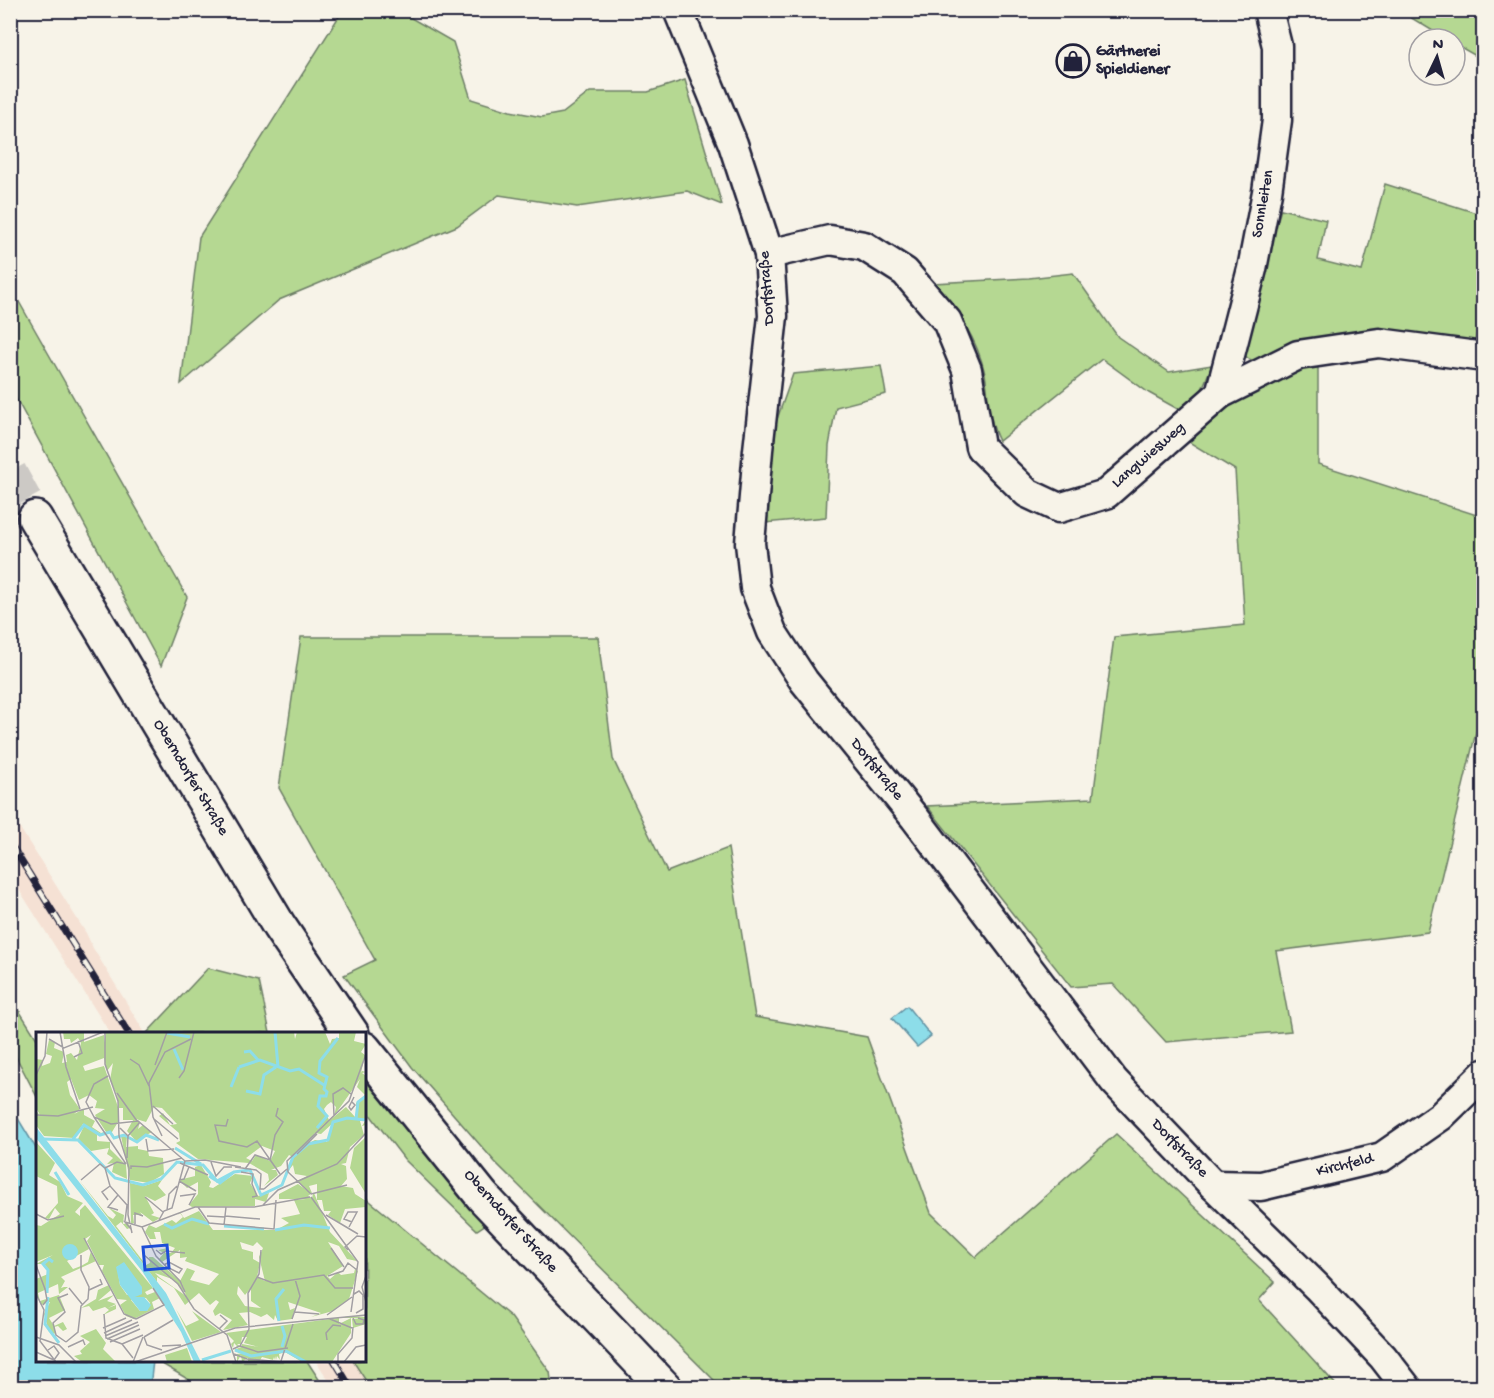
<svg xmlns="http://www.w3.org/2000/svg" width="1494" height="1398" viewBox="0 0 1494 1398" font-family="'Gochi Hand',sans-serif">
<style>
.built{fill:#f5e1d4}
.green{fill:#b5d892;stroke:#6c7d66;stroke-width:1.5}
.water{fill:#8ddde9;stroke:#6292a3;stroke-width:1.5}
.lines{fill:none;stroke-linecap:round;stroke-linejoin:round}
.secondary-tunnel{stroke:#ccc9c5;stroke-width:33;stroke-dasharray:33 16;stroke-linecap:butt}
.street-casing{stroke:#22223b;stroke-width:33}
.secondary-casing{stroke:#22223b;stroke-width:38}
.street{stroke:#f7f3e8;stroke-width:28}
.secondary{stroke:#f7f3e8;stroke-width:33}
.rail-casing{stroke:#22223b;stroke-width:7}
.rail{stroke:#f7f3e8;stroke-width:4.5;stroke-dasharray:14;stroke-linecap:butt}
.labels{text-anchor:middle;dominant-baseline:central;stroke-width:4.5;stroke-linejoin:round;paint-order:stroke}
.poi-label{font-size:16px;font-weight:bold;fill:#22223b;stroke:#f7f3e8;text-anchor:start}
.street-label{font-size:16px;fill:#22223b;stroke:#f7f3e8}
.inset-river{fill:none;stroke:#8ddde9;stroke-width:3}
.inset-road{fill:none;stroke:#a29fa3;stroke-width:1.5}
.view{fill:#1d4ed8;fill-opacity:0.15;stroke:#1d4ed8;stroke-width:3}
.inset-edge{fill:none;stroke:#22223b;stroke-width:3}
</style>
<rect width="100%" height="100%" fill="#f7f3e8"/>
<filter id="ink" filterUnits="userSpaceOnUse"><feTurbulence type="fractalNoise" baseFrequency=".0167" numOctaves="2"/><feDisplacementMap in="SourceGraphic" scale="12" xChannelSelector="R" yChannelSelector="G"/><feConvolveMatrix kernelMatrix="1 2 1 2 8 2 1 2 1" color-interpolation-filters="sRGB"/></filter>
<g filter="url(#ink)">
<g class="built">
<polygon points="11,814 86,933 93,948 145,1033 110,1033 11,877"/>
<polygon points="316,1361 353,1361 370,1387 333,1387"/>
</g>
<g class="green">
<polygon points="343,10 399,11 453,42 471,99 510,111 542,117 563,113 590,92 648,92 685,80 722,205 687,191 577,207 499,195 457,226 279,300 181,384 199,237"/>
<polygon points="1400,11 1483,11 1483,60 1455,44 1455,39 1446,39"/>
<path d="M1385 184 1483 215V305L1474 346 1257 362C1246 359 1241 355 1241 343L1281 209 1326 220 1318 260 1362 271Z"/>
<path d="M1073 273 1118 337 1169 372 1212 365 1200 394 1183 412 1149 393 1102 359 999 441C988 420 989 397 985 374 977 337 957 311 933 283L1029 278Z"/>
<polygon points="10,286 187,597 161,666 11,389"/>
<polygon points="1318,359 1318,464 1483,517 1483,703 1428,932 1276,951 1291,1031 1166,1042 1113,984 1071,987 927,806 1093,798 1114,637 1245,625 1235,470 1184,439 1224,404"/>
<polygon points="881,366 886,394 836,407 829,446 826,517 765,523 765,486 776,422 793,374"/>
<polygon points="301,637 598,637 613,759 667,872 728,848 755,1017 867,1037 931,1213 976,1257 1116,1134 1275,1282 1259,1300 1338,1387 721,1387 495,1162 412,1067 344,975 375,960 279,788"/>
<polygon points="208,968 259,981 270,1033 147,1033"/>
<polygon points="10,996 37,1039 37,1097 11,1047"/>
<polygon points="364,1079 486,1224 477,1230 405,1160 365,1108"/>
<polygon points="365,1197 511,1317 550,1372 552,1387 370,1387 353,1361 364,1360"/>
<polygon points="157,1361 307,1361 324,1387 192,1387 191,1381"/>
</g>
<g class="water">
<polygon points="907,1006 931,1036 917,1047 892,1018"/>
<polygon points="11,1107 37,1150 38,1360 153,1361 150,1387 11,1387"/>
</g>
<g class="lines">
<polyline class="secondary-tunnel" points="10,472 35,518"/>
<g class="street-casing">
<g id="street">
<polyline points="678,10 733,144 769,254 773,316 758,450 750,543 755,588 772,632 804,681 915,818 1114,1081 1213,1185 1317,1287 1383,1357 1407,1388"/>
<polyline points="769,254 830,240 864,246 905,272 947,321 967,370 980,447 1027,493 1059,508 1106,494 1220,394 1298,355 1379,343 1484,357"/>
<polyline points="1220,394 1252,269 1267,192 1277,120 1277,46 1268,10"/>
<polyline points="1213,1185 1261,1186 1382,1157 1441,1116 1484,1074"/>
</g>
</g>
<g class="secondary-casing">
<g id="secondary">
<polyline points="35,518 279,926 352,1034"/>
<polyline points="364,1049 483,1197 665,1388"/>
</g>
</g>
<use href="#street" class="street"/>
<use href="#secondary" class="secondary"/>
<g class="rail-casing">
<g id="rail">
<polyline points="10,843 129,1034"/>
<polyline points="334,1360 351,1388"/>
</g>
</g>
<use href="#rail" class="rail"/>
</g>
</g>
<defs>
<g id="shop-ring" transform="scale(1.725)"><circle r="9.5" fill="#f7f3e8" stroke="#22223b" stroke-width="1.5"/><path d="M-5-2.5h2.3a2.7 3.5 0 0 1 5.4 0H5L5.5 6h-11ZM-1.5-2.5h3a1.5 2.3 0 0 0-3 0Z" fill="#22223b"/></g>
</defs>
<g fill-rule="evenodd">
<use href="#shop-ring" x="1073" y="61"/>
</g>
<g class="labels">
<g class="poi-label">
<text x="1096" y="52">Gärtnerei<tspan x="1096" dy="18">Spieldiener</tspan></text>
</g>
<g class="street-label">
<text transform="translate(1264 204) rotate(-80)">Sonnleiten</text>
<text transform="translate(768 288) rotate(-94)">Dorfstraße</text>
<text transform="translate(1149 456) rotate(-41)">Langwiesweg</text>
<text transform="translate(876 770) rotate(51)">Dorfstraße</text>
<text transform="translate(190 778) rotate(59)">Oberndorfer Straße</text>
<text transform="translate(1179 1149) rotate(46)">Dorfstraße</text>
<text transform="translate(1345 1166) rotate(-14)">Kirchfeld</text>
<text transform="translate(510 1222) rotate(48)">Oberndorfer Straße</text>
</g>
</g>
<g transform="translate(36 1032)">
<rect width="330" height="330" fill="#f7f3e8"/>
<path d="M27 0H48V10L68 3V11L70 0H258L259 7 261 0H289L294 12 296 7 303 6V0H320L318 9 330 12 325 20 329 23 325 41 326 39 330 40 326 41 330 44V93L326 94 329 89H324L328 103 314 115 310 131 305 132 310 134 311 147 305 154 317 156 319 162 330 169V175L309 177 304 191 292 183 295 179H288L286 168H281V152L273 154 276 161 272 164 276 166 277 162 278 161 294 200 321 229 311 227 303 214 292 210 307 234 291 244 294 247 302 240 305 243 318 241 319 237 322 239 313 267 297 279 275 285 285 281 252 270 254 278 259 276 256 287 242 289 239 283 238 288 231 282 225 285 214 280 203 281 212 293 187 298 196 288 184 281 179 284 177 279 183 270 180 268 174 273 163 261 149 273 138 256 121 245V250L43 148 72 184 77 187 80 183 73 176 88 183 87 192 92 191 94 196 91 197 85 190 80 194 110 233 114 231 113 225H117L144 249 151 236 159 239 154 248 173 253 183 242 149 229 151 225 144 226V218L126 230 123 227 128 221 122 218 132 216 129 221H135L139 216 126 211 124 200H118L120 207H114L109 200 113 193 120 196 136 188 140 191 147 185 144 181 142 183 144 180 148 186 163 179 177 198H240L253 191 245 186 264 182 258 168 270 167H243V162L262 152 272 159 261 149 271 144 259 142 257 133 252 139 257 125 253 123 245 134 235 138H240L242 143 228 154 233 148 232 142 213 131 162 127 140 111 144 109 143 101 123 84 127 81 134 93 141 92 126 76 118 75 110 90 100 87 104 90 102 97 107 93 116 100 100 109 91 99 97 88H87V76H83L81 63 74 48 77 31 71 39 68 26 47 34 49 39 68 34 82 75V90L76 100 65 102 47 92 38 106 8 104 0 93V79L4 83 0 76V27L7 28 6 34 14 31 16 24 10 22 13 8 19 10 18 16 28 20 26 31 31 30 30 23 35 21 41 28 45 11 42 6 35 11 34 7H28ZM35 47 43 68 53 63 61 69 59 76 69 77 59 83 70 100 65 101 56 95 59 89 48 83V77L38 82 44 77 34 63 31 50ZM324 47 321 55 329 63 320 71V86L310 75 284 96 293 88 288 77 291 73 295 70 300 75 298 84ZM298 90 291 110 279 108 271 112 279 101 285 102ZM226 114 239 119 234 129 220 123 216 129 210 126ZM204 210 217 214 221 210 227 216 223 225 229 249 221 245 224 231 217 227V220L206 217ZM117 234 138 248 148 260 146 251 150 264 123 245 119 241 136 247ZM202 254 209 263 215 256V269L225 276 209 274 201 262ZM48 94 61 102V109L74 110V117L90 133 91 147 76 140 78 131 71 132 77 126 71 122 73 116 55 119 42 107ZM85 104 91 105 90 115 102 114V117L112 119 113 124 127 126 128 142 113 151 94 148ZM330 105V162L314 136 318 116ZM0 110 19 131 13 143 24 150 31 164 47 171 39 180 44 184V178L49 173 117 256 109 260 111 263 119 260 124 266 116 270 118 277 98 287 90 284 84 273 91 268 81 267 66 239 68 233H63L51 209 55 203 49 207 53 217 31 229 37 237 45 234 52 230 55 219 60 229 25 245 29 249 25 256 28 255H32L23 262 22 252 2 261 4 269 23 263 29 278 13 286 18 294 27 290 31 297 27 299 22 294 18 295 20 302 13 300 8 282 14 270 5 273 0 262V247L12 242V237L7 232H0L17 223 0 230V193L5 194 24 182 19 176 13 187 9 186 22 171 21 154 0 144ZM88 231 104 254 106 262 91 263 84 253 81 235ZM99 265 110 266 114 271 111 279H104L95 268ZM165 133 175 150 173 155 177 156 199 142 217 144 214 151 222 164 233 161 230 170 219 167V174L156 175 153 173 162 162V150L151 156 143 148 159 144V135ZM126 148 122 154 130 163 119 169 109 164 118 181 115 183 124 186 117 190 104 180 106 183H97L98 191 95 192 94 151 108 154ZM73 253 75 258 62 269 78 263 71 269 80 272 72 276 80 273V277L67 283 73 278 69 275 57 279 53 274 45 276 60 267 62 258ZM140 277 150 294 163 288 156 279 185 300 156 309ZM316 284 330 285V292L317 296 316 287 327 286H303V292L315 286V301L296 330H266L249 320 243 322 244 328 241 324 240 328 239 324V328L238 325 237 328 226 325 223 330H212V326L206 330 205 323 201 330V322L208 321 198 318 205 315 206 312 223 315 208 311 211 305H206L205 312H201L204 314 199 316 201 314 198 311 197 316 195 312 198 309 190 301ZM60 297 70 311 67 317 79 329 46 330 38 324 46 322 44 319 54 310 44 304ZM151 316 156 330H131L129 323Z" fill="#b5d892" fill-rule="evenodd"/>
<path d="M0 95 130 261 165 330H158L145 300 106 239 0 106ZM26 220a8 8 0 1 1 16 0a8 8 0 1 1-16 0ZM88 230 106 255V262L99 265H108L115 273 111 279H104L84 253 80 235Z" fill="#8ddde9"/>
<path class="inset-river" d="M239 0 242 35M131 1 154 5M138 17 147 38M208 20 214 19 222 28M203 35 224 28 254 39 263 37 288 53M195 55 203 35M210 59 224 62 228 43 240 35M320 87 322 70 330 64M281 96 291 84 282 74 284 64H290L291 60 288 57 291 45 283 41 284 29 302 6M6 107 42 108 79 146 107 153 125 147 141 130 167 133 181 149 198 140 214 138 225 163 246 153 257 125 272 112 292 108 297 90 311 86 330 88M37 107 48 93 64 103 74 100 78 106 88 103 101 110 110 103 123 108M139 116 165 132M19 140 33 163M173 144 184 151 198 140M128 192 136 196 156 187 173 192M188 194 228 197M239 198 268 193 294 196M11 261 12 238 7 232 13 227 17 230M12 265 9 292 23 311M243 289 240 267 248 257M246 294 249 304 246 315M199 318 215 324 250 319 270 330M166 328 195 319"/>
<path class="inset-road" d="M24 0 30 35 44 77M69 0V32L82 69 83 104 93 136 92 183 96 201M13 7 28 16 67 0M38 25 46 21 42 9M94 27 103 33 113 54M119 33 131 0M0 43 9 24 11 0M72 44 58 52 50 70 58 85 75 92 102 89 149 129M143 46 148 39 158 0M81 61 101 89M316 70 319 73 315 78 313 75 318 65M117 74 137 92M0 83 22 84 57 75M298 83 297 62 307 56 315 62M58 85 90 132M118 87 142 107M192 87 190 94 179 93 183 109 211 115 221 109 244 142M84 96 92 104 104 90M126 104 117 85 113 51 129 20 155 7M110 107 112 119 138 117M261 122 281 102M91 126 92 104M149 129 169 128 205 135M234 129 239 103 247 90 240 84 242 76M175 130 180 144 188 135H196M144 131 172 143M199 135 220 138 225 142 224 157H228M95 137V134L111 135 146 126M209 137 219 123 234 128M205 140 217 142 216 152 221 164 216 165M45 148 64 132 69 136M143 148 148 147 153 135M143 149 160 159M228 157 251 137M275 162 311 153M275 162 252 140 251 129 313 69 330 22M144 164 159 162 153 173M109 165 127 180M275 165 322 230 315 280M72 168 66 160 74 154M227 173 242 158 301 132 330 101M162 175 173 191 238 197 240 168M82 178 72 175 82 163M131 178 133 162 141 154M0 182 12 188 28 184M290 183 322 202M171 184 189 185M189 184 224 187M123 188 128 179 136 176 149 129M89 189 91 173 74 154 69 136 81 130 90 132M99 192V181L107 184M188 193 190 175M106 195 120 224 144 249 149 260M313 195 321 180H312L308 187 316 190M95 197 89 190 106 195 159 175H218L274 165M48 206 88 282 100 287M295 216 308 235M120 218 125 222 130 219 149 221M312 218 309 215 321 204 330 205M108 223 142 252 158 277 191 303 200 330M0 233 9 257 11 268 7 273M128 233 133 230 146 237 143 241 133 236M292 244 307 239 312 231 321 238M330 244 326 255 330 270M221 245 237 251 288 243 299 256H317M33 256 46 272M53 258 66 252 64 247M0 262 8 278 4 309 20 330M318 262 323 259 327 263V277L320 281M259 280 283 282M68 282 70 306 86 312 97 326M291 283 316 265M317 286 320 292H327L328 288 322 286M100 287 128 273 117 256M256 287 264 264 259 247M294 287 316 296M67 296 90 286M183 297 191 289 184 283M68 301 96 288M69 304 102 290M0 305 23 313 40 330M108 305 137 288M108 305 111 313 126 318M71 307 103 293M291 308 290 301 297 293 305 294M30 310 42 300 45 274 52 267 53 255 45 238V223M30 310 20 303 17 291 29 280 22 266 32 262M74 310 104 297M86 312 107 303M126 314 145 313M204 314 222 320 252 316M32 315 47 308 49 313M197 317 204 314 213 297 212 261 223 242 225 218M12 318 18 314 23 321 18 328M0 320 18 328M198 322 211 327 246 330M245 329 257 292M97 330 107 305M99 330 199 296 330 283M302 330V322L316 306 317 295M308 330 320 315 330 313"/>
<path class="view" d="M131 213 133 236 109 238 107 215Z"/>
<rect width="330" height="330" class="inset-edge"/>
</g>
<rect width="1494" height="1398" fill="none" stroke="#f7f3e8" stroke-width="36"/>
<rect x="18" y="18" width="1458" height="1362" fill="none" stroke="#22223b" stroke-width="2" filter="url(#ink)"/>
<g transform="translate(1437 57) rotate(5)"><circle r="28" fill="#f7f3e8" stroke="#a29fa3" stroke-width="1.5"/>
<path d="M0-4.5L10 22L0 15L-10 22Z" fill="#22223b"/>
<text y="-9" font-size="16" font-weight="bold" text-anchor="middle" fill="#22223b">N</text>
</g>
</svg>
